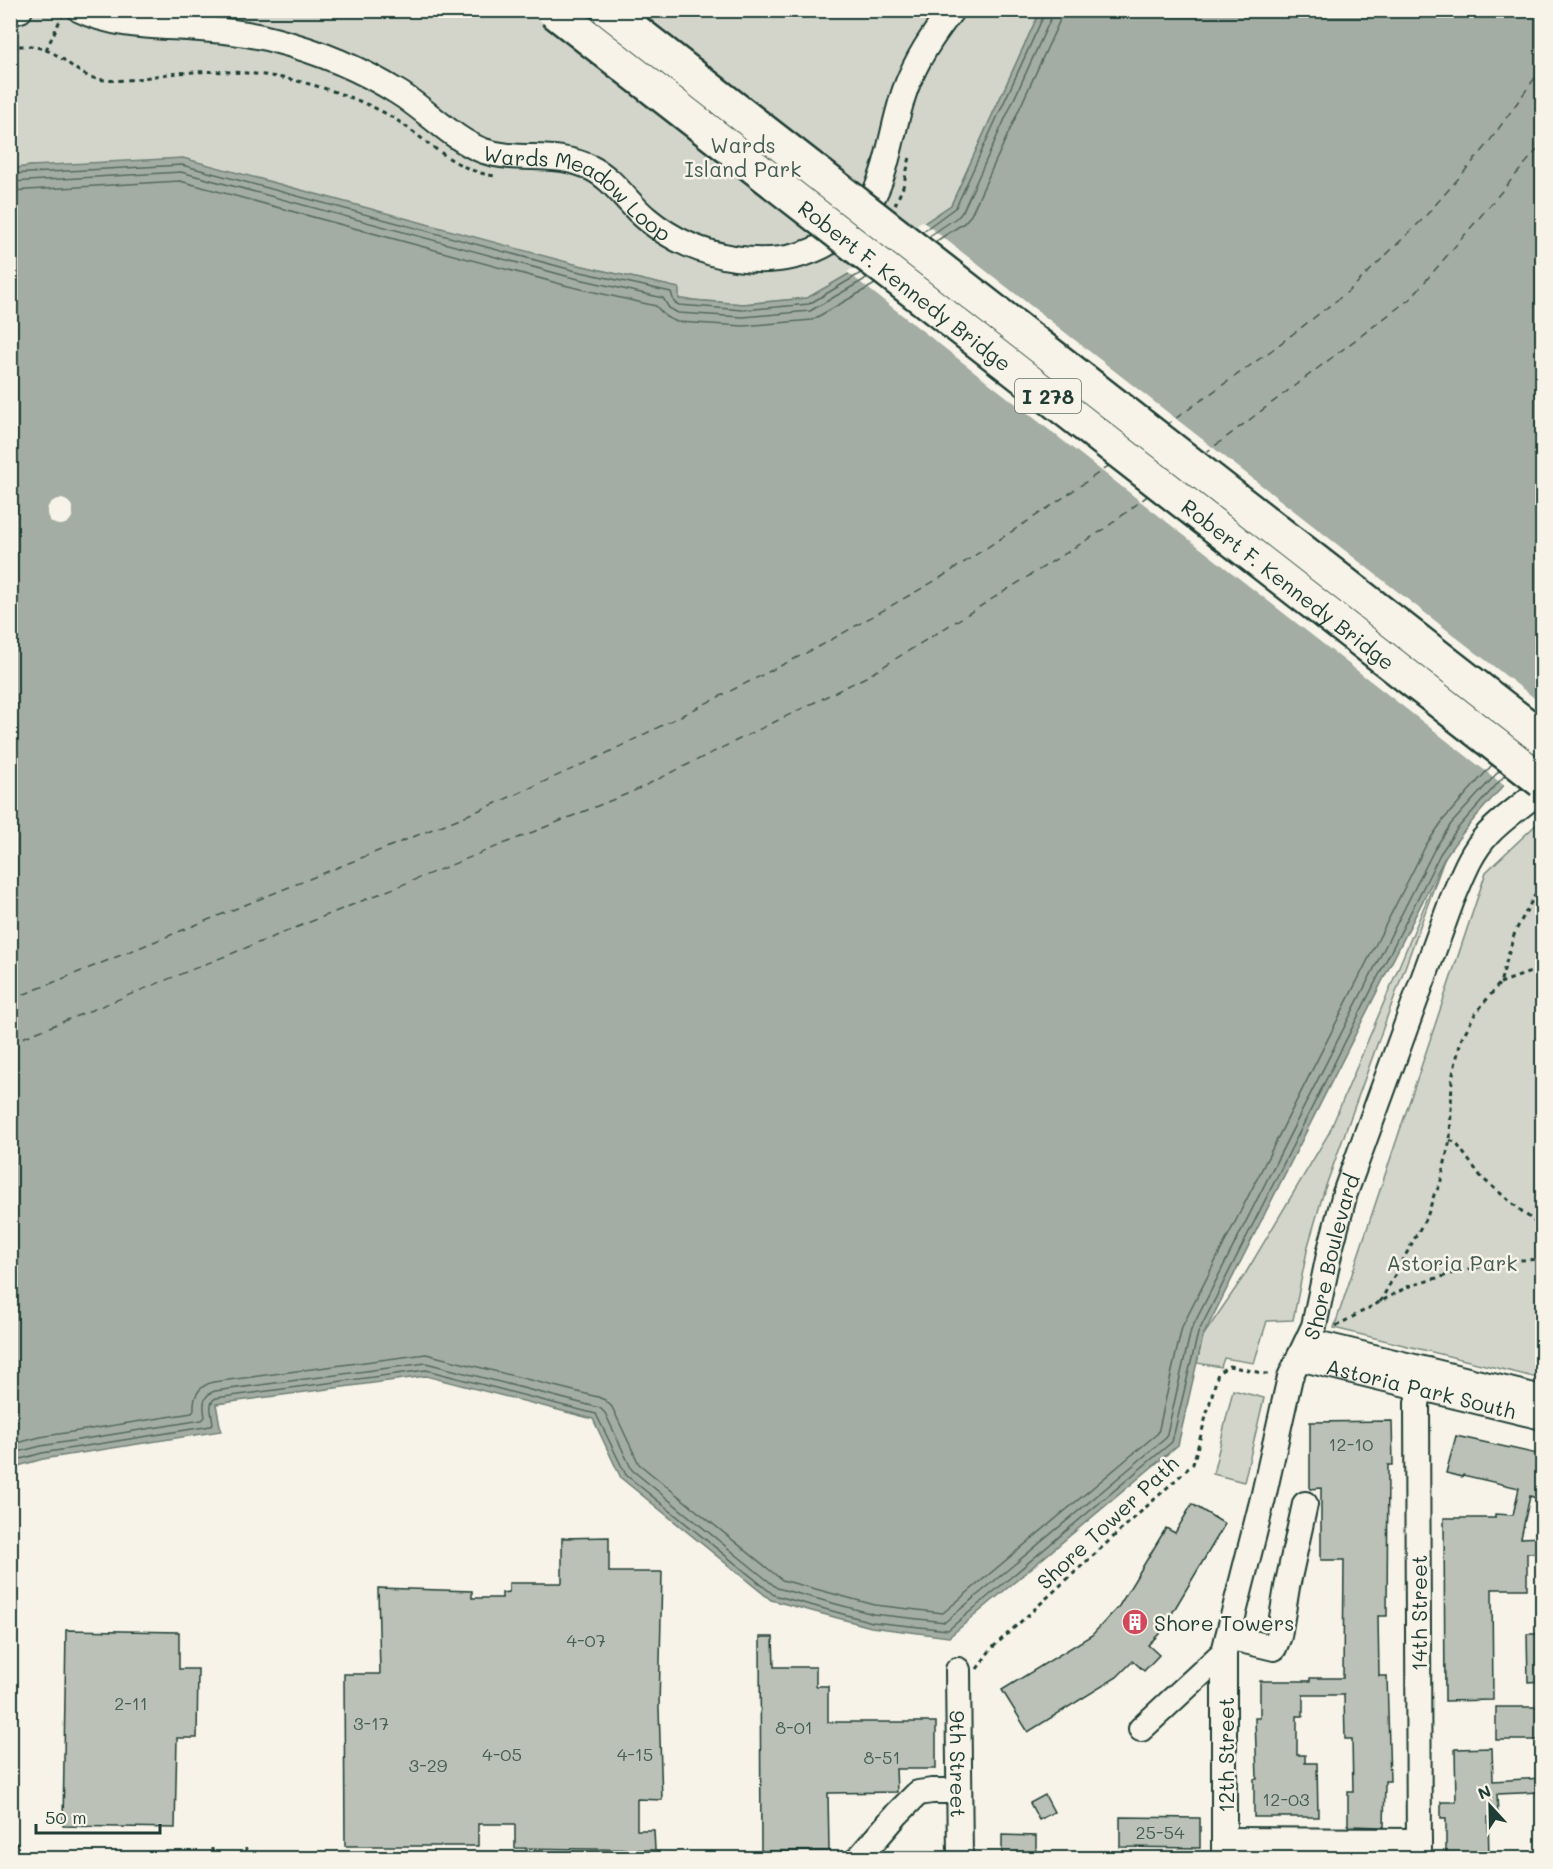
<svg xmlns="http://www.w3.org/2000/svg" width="1553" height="1869" viewBox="0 0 1553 1869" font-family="Mali,sans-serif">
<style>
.green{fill:#d3d5ca;stroke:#79897f;stroke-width:1.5}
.water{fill:#a4ada3;stroke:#6f8077;stroke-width:1.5}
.pier{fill:#f7f3e8}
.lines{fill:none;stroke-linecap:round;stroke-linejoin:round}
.shore{stroke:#546a60;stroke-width:1.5}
.ferry{stroke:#405950;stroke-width:1.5;stroke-dasharray:8 6;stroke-linecap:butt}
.building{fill:#bbc1b6;stroke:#1f3d34;stroke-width:1.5}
.minor-casing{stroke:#1f3d34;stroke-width:28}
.path{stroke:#1f3d34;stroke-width:3;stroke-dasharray:4.5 4.5;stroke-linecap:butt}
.minor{stroke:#f7f3e8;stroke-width:24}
.highway-bridge-casing{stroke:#1f3d34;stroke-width:38;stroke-linecap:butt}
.highway-bridge{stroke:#f7f3e8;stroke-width:33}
.labels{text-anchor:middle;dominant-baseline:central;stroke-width:5;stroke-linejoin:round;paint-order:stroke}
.number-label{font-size:18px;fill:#465e54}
.shield{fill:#f7f3e8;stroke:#60746a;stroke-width:1.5}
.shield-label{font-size:20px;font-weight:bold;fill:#1f3d34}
.park-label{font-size:21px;fill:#435b52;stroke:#f7f3e8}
.street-label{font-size:21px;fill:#1f3d34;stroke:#f7f3e8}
.poi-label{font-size:21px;fill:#1f3d34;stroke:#f7f3e8;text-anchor:start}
</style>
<rect width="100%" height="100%" fill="#f7f3e8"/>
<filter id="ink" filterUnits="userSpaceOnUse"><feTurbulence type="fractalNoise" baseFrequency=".0167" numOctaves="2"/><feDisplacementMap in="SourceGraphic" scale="12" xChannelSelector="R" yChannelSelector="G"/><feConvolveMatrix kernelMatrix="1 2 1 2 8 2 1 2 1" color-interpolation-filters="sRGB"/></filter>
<g filter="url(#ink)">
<g class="green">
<polygon points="10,11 1040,11 951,205 849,274 808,298 743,304 679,299 678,288 574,264 31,166 11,169"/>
<polygon points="1542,819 1542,1379 1334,1328 1486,872"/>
<polygon points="1445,857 1324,1191 1308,1246 1293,1320 1267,1321 1254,1363 1224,1358 1221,1367 1197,1363 1203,1336 1244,1276 1329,1133"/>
<polygon points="1233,1390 1264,1398 1244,1482 1213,1474"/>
</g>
<path class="water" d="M1040 11H1542V746C1508 781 1473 816 1445 857L1203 1336 1178 1445 949 1637 871 1627 771 1600 621 1478 593 1419 426 1376 216 1404 221 1431 43 1459 11 1468 10 169 31 166 183 158 574 264 679 288V299L743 304 807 298 849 274 951 205Z"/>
<g class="pier">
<polygon points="922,221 1542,704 1542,750 1506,787 847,272"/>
<circle cx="60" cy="512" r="13"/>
</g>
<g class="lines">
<g class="shore">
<polyline points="10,174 182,165 572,270 671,292 674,302 679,305 743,310 809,304 861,273"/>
<polyline points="10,182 181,172 570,277 663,298 669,308 678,313 743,317 810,311 867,278"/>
<polyline points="10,191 180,181 568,286 656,306 666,317 677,322 744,326 812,320 875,284"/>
<polyline points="922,232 956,207 1044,15 1045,10"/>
<polyline points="928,237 959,216 963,211 1051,18 1052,10"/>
<polyline points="935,242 964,223 971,215 1059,22 1061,10"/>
<path d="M10 1445 40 1437 192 1413 194 1410C193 1396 199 1386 213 1382L426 1354 598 1397 605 1400 612 1407 639 1464 782 1580 875 1605 943 1613 1158 1433 1182 1327 1426 845 1444 819 1492 765"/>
<path d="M10 1454 41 1446 202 1420 205 1417C203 1405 202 1395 215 1391L426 1363 600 1408 605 1413 632 1470 777 1588 873 1614 945 1622 1166 1438 1191 1330 1434 850 1451 824 1499 771"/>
<path d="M10 1462 42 1453 211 1426 213 1423C212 1414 207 1403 216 1398L426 1370 596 1414 626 1475 774 1595 872 1622 948 1630 1172 1442 1198 1333 1440 854 1457 829 1505 775"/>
</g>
<g class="ferry">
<polyline points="1165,426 1272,350 1350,290 1423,219 1484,149 1542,68"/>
<polyline points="1204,454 1411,298 1542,144"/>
<polyline points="10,1000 492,805 599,757 822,645 940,578 1051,506 1110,465"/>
<polyline points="10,1043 632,792 868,676 1103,530 1150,494"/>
</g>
</g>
<g class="building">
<polygon points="1392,1421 1393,1465 1388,1465 1387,1616 1378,1616 1379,1676 1387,1676 1390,1781 1385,1781 1384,1827 1348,1826 1348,1792 1353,1792 1352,1739 1345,1739 1344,1695 1303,1695 1303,1716 1297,1716 1297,1755 1305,1755 1305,1763 1317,1763 1318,1817 1254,1817 1254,1779 1257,1779 1255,1718 1260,1718 1260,1681 1310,1681 1310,1678 1343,1678 1344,1560 1321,1560 1321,1488 1310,1489 1310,1422"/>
<polygon points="1456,1436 1542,1455 1542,1500 1530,1496 1521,1538 1542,1537 1542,1552 1527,1553 1527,1589 1492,1589 1493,1700 1445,1701 1444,1518 1495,1518 1495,1514 1513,1515 1519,1488 1463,1475 1462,1477 1446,1473"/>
<polygon points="1192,1504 1225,1524 1161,1632 1148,1645 1159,1655 1144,1671 1133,1661 1117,1677 1028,1732 1002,1690 1092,1635 1119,1606 1166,1528 1175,1533"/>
<polygon points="609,1537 609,1572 662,1572 659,1708 662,1800 637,1799 637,1830 654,1830 655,1850 515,1848 515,1824 478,1824 478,1846 345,1846 344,1674 380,1674 378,1588 472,1591 472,1598 502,1598 502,1593 509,1592 509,1583 562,1583 562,1538"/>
<polygon points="66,1630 179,1632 179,1669 198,1669 197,1738 177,1738 175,1828 63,1826"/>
<polygon points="1527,1634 1542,1634 1542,1681 1528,1682"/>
<polygon points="760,1637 773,1637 774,1667 816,1667 816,1686 828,1686 828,1722 936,1722 936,1769 896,1769 897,1792 828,1793 829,1851 761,1851"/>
<rect x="1496" y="1707" width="46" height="33"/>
<polygon points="1492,1748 1493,1781 1542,1778 1542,1792 1497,1794 1498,1817 1488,1817 1489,1858 1446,1858 1446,1818 1441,1818 1441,1802 1456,1802 1455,1749"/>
<polygon points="1045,1795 1054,1812 1039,1820 1030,1803"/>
<polygon points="1120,1817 1200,1818 1200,1848 1120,1847"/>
<polygon points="1002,1835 1036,1836 1036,1856 1033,1856 1033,1858 1002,1858"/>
</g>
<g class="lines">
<g class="minor-casing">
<g id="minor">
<path id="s1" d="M80 10C113 26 152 26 187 28 216 30 245 32 274 40 317 51 361 69 399 93 426 110 455 141 484 151 520 163 556 150 591 168 614 179 627 203 647 219 696 260 774 275 830 242 890 206 885 147 905 90 916 60 932 36 952 10"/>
<polyline points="10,13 20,10"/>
<polyline points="1308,1341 1542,1398"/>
<path id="s2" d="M1299 1358 1542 1417"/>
<polyline points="1228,1637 1274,1648 1279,1636 1287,1587 1305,1504"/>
<polyline points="1224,1652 1224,1858"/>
<path id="s3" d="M958 1670 960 1858"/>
<path id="s4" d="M1141 1729 1224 1652 1263 1498 1290 1377 1314 1326 1330 1250 1345 1193 1452 900C1462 877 1470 853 1488 834 1504 817 1525 804 1542 788"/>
<polyline points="1224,1840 1419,1841"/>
<polyline points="859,1858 897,1814 918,1793 932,1791 959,1791"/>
<polyline points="1419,1858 1417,1403 1427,1370"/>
</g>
</g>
<g class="path">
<path d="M10 46C22 46 35 45 46 50 66 57 75 74 97 79 124 84 153 75 179 73 236 68 296 76 349 97 365 103 383 111 398 121 429 142 456 171 495 176"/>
<polyline points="46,50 62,16"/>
<polyline points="895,205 903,187 910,157"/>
<polyline points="1500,983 1542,968"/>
<polyline points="1450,1140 1456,1143 1482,1178 1542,1228"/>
<polyline points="1380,1302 1428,1214 1434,1195 1440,1185 1450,1140 1452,1078 1461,1040 1475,1014 1500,983 1515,932 1542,882"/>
<polyline points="1336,1326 1407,1287 1454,1273 1503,1261 1542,1259"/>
<polyline points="977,1669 991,1649 1193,1464 1218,1373 1229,1366 1271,1375"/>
<polyline points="13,1844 17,1844 17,1848"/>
<polyline points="212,1848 212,1852"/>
<polyline points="246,1848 246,1853"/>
</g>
<use href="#minor" class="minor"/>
<g class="highway-bridge-casing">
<g id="highway-bridge">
<path id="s5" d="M553 10 1542 781"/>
<polyline points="608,10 1542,738"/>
</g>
</g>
<use href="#highway-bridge" class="highway-bridge"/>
</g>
</g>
<defs>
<g id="building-disc" transform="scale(1.35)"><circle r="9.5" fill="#d1495b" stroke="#f7f3e8"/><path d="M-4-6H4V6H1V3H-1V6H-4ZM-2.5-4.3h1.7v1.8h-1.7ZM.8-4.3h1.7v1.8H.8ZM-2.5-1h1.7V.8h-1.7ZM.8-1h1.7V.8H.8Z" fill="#fff"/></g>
</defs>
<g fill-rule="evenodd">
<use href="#building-disc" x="1135" y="1622"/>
</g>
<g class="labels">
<g class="number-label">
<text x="1351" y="1444">12-10</text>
<text x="586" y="1640">4-07</text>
<text x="131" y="1703">2-11</text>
<text x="371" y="1723">3-17</text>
<text x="794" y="1727">8-01</text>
<text x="502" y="1754">4-05</text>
<text x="635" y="1754">4-15</text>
<text x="882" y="1757">8-51</text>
<text x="428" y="1765">3-29</text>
<text x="1286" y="1799">12-03</text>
<text x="1160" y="1832">25-54</text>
</g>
<rect class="shield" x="1015" y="379" width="66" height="34" rx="4.5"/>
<g class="shield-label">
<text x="1048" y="396">I 278</text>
</g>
<g class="park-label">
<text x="743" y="144">Wards<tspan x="743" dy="24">Island Park</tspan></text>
<text x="1452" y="1262">Astoria Park</text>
</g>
<g class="street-label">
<text stroke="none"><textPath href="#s1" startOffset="543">Wards Meadow Loop</textPath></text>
<text stroke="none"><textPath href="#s5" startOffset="447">Robert F. Kennedy Bridge</textPath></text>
<text stroke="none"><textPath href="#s5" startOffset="933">Robert F. Kennedy Bridge</textPath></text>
<text stroke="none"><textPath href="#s4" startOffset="524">Shore Boulevard</textPath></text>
<text stroke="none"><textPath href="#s2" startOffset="126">Astoria Park South</textPath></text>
<text transform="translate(1107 1522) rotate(-43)">Shore Tower Path</text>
<text transform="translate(1418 1613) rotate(-90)">14th Street</text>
<text transform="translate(1225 1755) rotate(-90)">12th Street</text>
<text stroke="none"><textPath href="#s3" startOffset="94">9th Street</textPath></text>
</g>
<g class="poi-label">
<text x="1154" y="1622">Shore Towers</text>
</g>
</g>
<rect width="1553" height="1869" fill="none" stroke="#f7f3e8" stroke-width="36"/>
<rect x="18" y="18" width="1517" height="1833" fill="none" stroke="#1f3d34" stroke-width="2" filter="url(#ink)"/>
<g transform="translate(1490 1806) rotate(338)" stroke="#f7f3e8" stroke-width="4.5" paint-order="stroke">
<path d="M0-4.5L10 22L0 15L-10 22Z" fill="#1f3d34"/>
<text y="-9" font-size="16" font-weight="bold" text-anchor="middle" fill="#1f3d34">N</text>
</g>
<path d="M36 1824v9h124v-9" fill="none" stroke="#1f3d34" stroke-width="3"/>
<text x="45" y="1824" font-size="18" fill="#1f3d34" stroke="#f7f3e8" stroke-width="4.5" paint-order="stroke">50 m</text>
</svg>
